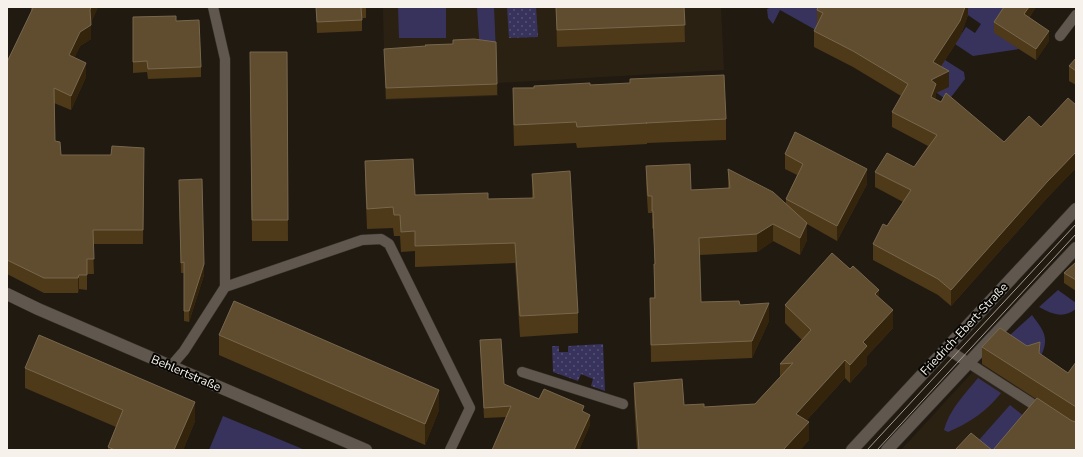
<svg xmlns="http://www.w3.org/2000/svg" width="1083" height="457" viewBox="0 0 1083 457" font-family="'Nunito Sans',sans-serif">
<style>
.built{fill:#2b2113}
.green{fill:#37335c}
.park{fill:url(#park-dots)}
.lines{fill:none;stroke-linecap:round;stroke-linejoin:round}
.service-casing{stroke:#393430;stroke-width:11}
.minor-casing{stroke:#393430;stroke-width:13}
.service{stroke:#60584e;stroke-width:10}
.minor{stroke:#60584e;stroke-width:12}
.tram{stroke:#a09b93;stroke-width:1}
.wall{fill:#4e3919}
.shaded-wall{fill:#34240c}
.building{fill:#604d2f;stroke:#77674d}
.labels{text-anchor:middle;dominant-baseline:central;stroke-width:4;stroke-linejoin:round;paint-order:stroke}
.street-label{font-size:12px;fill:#f6f2eb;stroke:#080603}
</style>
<defs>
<pattern id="park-dots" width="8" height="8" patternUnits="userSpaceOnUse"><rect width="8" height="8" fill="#37335c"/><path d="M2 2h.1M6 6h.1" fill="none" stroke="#555174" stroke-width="1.8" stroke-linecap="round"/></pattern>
</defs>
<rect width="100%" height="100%" fill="#211a11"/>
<g class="built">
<polygon points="383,7 721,7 724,70 498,83 498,96 385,100"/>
<polygon points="980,364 1076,425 1076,450 901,450"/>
</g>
<g class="green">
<polygon points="398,7 446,7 446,38 399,38"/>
<polygon points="477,7 494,7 496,54 480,54"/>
<polygon points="772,7 826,7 821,33 780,10 773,24 768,18 767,9"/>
<polygon points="964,7 1010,7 1019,49 973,56 955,44 966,27 975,33 981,24 962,11"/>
<polygon points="945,60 964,72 965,79 948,101 937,93 943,83 933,78"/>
<path d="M1058 290 1076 303V309C1063 319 1052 314 1039 307Z"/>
<path d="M1032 315C1043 330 1050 337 1041 356L1010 335Z"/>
<path d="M978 378 1001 393C987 411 969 423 948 432L944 430C949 410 965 394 978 378Z"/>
<polygon points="1010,405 1031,422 1007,450 971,449"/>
<polygon points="223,416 305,450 209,450"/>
</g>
<g class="park">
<polygon points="507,7 536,7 538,37 509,38"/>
<polygon points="603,344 605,391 591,386 593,379 581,374 578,381 553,372 552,346 559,346 559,352 568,352 568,346"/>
</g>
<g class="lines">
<g class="service-casing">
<g id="service">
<polyline points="213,7 225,59 225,287"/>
<polyline points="1060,36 1076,15"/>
<polyline points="947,349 1042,410"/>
<polyline points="171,366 184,351 225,287 362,240 381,239 389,244 470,408 450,450"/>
<polyline points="522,372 623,404"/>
</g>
</g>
<g class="minor-casing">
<g id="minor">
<polyline points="7,294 38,309 366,450"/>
<polyline points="852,450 1076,209"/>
<polyline points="887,450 1076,248"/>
</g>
</g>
<use href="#service" class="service"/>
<use href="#minor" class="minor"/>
<g class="tram">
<polyline points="867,450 1076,224"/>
<polyline points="877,450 1076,234"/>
</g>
</g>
<g class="wall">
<polygon points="31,7 98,7 91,22 91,39 80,46 74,58 86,77 71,110 54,103 55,141 61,155 111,155 144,148 143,244 93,244 94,274 87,274 87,290 79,289 78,293 44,293 7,274 7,62 31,13"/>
<polygon points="316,7 366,7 366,18 362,18 362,31 317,33"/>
<polygon points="556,7 684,7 685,42 557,47"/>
<polygon points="968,7 968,15 960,37 941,66 949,87 936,93 936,100 1004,142 1041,127 1076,105 1076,168 1047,198 951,306 938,295 873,260 873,244 887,226 903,202 875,187 875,172 914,167 928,146 892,127 892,112 901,96 853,67 814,47 814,31 817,25 817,10"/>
<polygon points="1004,7 1036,7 1029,18 1049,41 1036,60 994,33 994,22"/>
<polygon points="133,17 176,21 201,67 201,77 148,79 147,72 133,73"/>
<polygon points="384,49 497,84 497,95 386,99"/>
<polygon points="287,52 288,241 252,241 250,72"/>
<polygon points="1076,58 1076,85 1069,81 1069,66"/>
<polygon points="590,85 726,119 726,140 647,143 647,144 577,148 576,143 514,146 513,109 513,88"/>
<polygon points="785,154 867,184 837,241 807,224 807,240 800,255 773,241 757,252 700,255 701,302 740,305 769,321 752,358 651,362 650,298 654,298 654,264 655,264 653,228 652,229 652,213 648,213 646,183 646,166 691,190 728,188 728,169 786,203 786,199 797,175 785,169"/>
<polygon points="365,161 415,195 488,199 532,198 532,174 578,313 578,333 520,337 515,263 415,267 415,251 401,252 400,236 394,236 393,228 367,229 365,181"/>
<polygon points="179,191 204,275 189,322 184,321 184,273 181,273"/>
<polygon points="1076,262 1076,291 1064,283 1064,273"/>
<polygon points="879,297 893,328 867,356 867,364 850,383 845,378 806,421 809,440 800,450 637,450 634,401 634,383 684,405 704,407 755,404 780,377 780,364 802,340 785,323 785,305"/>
<polygon points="219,335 439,410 425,445 219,355"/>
<polygon points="480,340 504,384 539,399 584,412 590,425 579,450 492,450 507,417 484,418"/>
<polygon points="1027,346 1068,373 1076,362 1076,450 1036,399 982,364 982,347"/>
<polygon points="25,368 195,421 183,450 108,450 108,447 116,427 25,388"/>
</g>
<g class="shaded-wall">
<polygon points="91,7 98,7 90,25 90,10"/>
<polygon points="965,7 968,7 968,15 960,37 933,78 933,62"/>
<polygon points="1029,7 1036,7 1024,25 1024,14"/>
<polygon points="91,25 91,39 80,46 69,70 69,55 80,32"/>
<polygon points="1049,31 1049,41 1036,60 1036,49"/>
<polygon points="86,63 86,77 71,110 71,96"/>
<polygon points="949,71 949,87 936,93 936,100 931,113 931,80"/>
<polygon points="1076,152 1076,168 1047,198 951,306 951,290 1047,182"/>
<polygon points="867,169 867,184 837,241 837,226"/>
<polygon points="807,223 807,240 800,255 800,238"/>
<polygon points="773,224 773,241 757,252 757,234"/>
<polygon points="204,264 204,275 189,322 189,311"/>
<polygon points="79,275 79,289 78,293 78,278"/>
<polygon points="879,290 879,308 875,294"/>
<polygon points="769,303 769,321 752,358 752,341"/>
<polygon points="893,310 893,328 867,356 867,364 850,383 850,365 863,342"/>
<polygon points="845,360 845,378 796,432 796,414"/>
<polygon points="439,390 439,410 425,445 425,424"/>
<polygon points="195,402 195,421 183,450 174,450"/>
<polygon points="590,415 590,425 579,450 574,450"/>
<polygon points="809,422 809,440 800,450 783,450"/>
</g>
<g class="building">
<polygon points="32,7 91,7 90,10 91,25 80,32 69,55 86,63 71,96 54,88 55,141 60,142 61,155 111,155 112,146 144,148 143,230 93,230 94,259 87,259 87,275 79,275 78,278 44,278 7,260 7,62 33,8"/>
<polygon points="316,7 366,7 361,8 362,20 317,22"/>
<polygon points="556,7 684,7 685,25 557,30"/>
<polygon points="818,7 965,7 960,21 933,62 949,71 931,80 936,84 931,97 941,102 946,93 1004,142 1029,116 1041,127 1068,98 1076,105 1076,152 1047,182 951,290 938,279 873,244 883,224 887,226 911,190 875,172 887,153 914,167 937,135 892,112 908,84 853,51 814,31 823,13 817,10"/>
<polygon points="1004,7 1029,7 1024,14 1049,31 1036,49 994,22"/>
<polygon points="176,16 176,21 199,20 201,67 148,69 147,61 133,62 133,17"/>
<polygon points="474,39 496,42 497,84 386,88 384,49 426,46 425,45 453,44 453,40"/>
<polygon points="250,52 287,52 288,220 252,220"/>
<polygon points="1076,58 1076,71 1069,66"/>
<polygon points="724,75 726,119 646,123 647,123 577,127 576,122 514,125 513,88 534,88 534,86 590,83 590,85 630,83 630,79"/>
<polygon points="795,132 867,169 837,226 786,199 803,164 785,154"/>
<polygon points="413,159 415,195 488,193 488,199 534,198 532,174 570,171 578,313 520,316 515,243 415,246 415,231 401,232 400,215 394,215 393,207 367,209 365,161"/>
<polygon points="690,164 691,190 730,188 728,169 773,192 807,223 800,238 773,224 757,234 699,238 701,302 739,301 740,305 769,303 752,341 651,345 650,298 655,298 654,264 655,264 653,211 652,211 652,196 648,196 646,166"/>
<polygon points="202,179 204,264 189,311 184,311 184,262 181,263 179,180"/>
<polygon points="832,253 850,269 853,266 879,290 875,294 893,310 863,342 867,346 850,365 845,360 796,414 809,422 783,450 639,450 634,383 682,379 684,405 704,404 704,407 755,404 793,363 780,364 811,330 785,305"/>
<polygon points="1076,262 1076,280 1064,273"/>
<polygon points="234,301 439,390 425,424 219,335"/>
<polygon points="1000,328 1027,346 1040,342 1039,353 1068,373 1076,362 1076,407 982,347"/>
<polygon points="39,335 195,402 174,450 115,450 108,447 123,410 25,368"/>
<polygon points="501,339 504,384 539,399 544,389 584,406 582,411 590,415 574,450 492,450 511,406 484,408 480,340"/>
<polygon points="1037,398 1072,421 1076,422 1076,450 993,450"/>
<polygon points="971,433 992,450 955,450"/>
</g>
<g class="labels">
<g class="street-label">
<text transform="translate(964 329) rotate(-47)">Friedrich-Ebert-Straße</text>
<text transform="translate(186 373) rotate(23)">Behlertstraße</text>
</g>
</g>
<rect width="1083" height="457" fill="none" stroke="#f6f2eb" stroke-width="16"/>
</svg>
